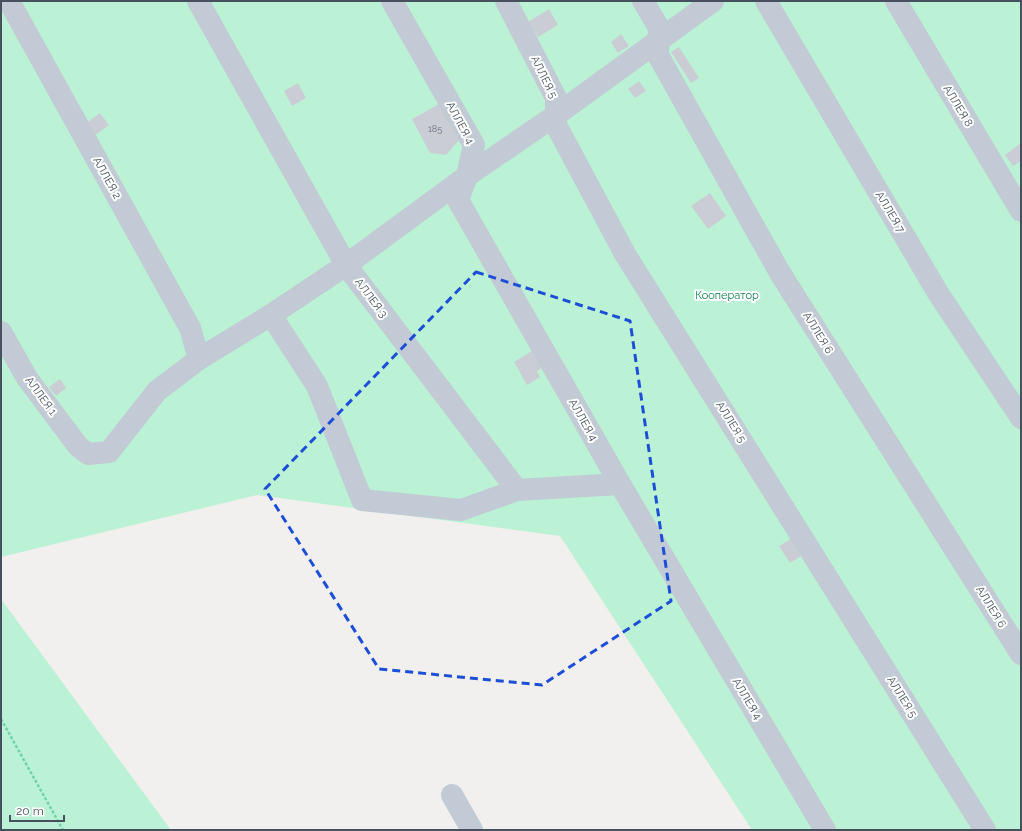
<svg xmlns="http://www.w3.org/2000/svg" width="1022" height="831" viewBox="0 0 1022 831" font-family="Raleway,sans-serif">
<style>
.green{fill:#bbf2d5}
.building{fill:#cbcdd5}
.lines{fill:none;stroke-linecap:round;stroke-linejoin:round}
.path{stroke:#71d2aa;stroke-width:2.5;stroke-dasharray:3 2;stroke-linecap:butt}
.minor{stroke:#c2cad5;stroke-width:22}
.marked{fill:none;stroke:#1d4ed8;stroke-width:3;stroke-dasharray:8 5;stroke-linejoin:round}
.labels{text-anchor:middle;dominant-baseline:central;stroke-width:4;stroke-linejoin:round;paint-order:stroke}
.number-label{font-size:9px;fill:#676f7c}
.street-label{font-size:11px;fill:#46505e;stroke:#fff}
.park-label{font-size:11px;fill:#118454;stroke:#fff}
</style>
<rect width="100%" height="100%" fill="#f2efef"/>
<g class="green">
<polygon points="1,1 1021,1 1021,830 752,830 560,536 257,495 1,557"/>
<polygon points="1,599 171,830 1,830"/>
</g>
<g class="building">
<polygon points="549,9 558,25 538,37 528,22"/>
<polygon points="621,34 629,46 618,53 611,42"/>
<polygon points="679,47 699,78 691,83 671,52"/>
<polygon points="639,81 646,91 635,98 628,89"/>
<polygon points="298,83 306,98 292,106 284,91"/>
<polygon points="439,104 459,140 446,155 430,153 412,119"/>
<polygon points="100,113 109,125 94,136 85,124"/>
<polygon points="1021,143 1021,161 1013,166 1005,155"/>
<polygon points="710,193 726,216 708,229 691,206"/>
<polygon points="535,349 546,365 537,371 540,377 527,385 514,362"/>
<polygon points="60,379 66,388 56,396 49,387"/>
<polygon points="796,536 806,553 790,563 779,546"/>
</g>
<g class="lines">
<polyline class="path" points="1,719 63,830"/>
<g class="minor">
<polyline points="9,1 190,328 199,359"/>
<polyline points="198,1 346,265 517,490 620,484"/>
<polyline points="392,1 474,145 467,176 458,200 620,484 825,830"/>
<polyline points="506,1 556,98 556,125 625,254 985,830"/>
<polyline points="643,1 659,28 658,55 780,273 1021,654"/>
<polyline points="766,1 938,293 1021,418"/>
<polyline points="896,1 1021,211"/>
<polyline points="271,315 317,386 362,500 461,510 517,490"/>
<polyline points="1,332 27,378 78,446 88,454 109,452 157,391 199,359 271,315 346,265 467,176 556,115 713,1"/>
<polyline points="452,795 472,830"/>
</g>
</g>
<path class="marked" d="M476 272 630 321 671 601 542 685 379 669 265 489Z"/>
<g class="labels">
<g class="number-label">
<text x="435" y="129">185</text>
</g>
<g class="street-label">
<text transform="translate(544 77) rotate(64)">АЛЛЕЯ 5</text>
<text transform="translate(958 106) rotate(59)">АЛЛЕЯ 8</text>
<text transform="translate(460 123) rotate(62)">АЛЛЕЯ 4</text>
<text transform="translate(107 178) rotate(61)">АЛЛЕЯ 2</text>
<text transform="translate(890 212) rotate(59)">АЛЛЕЯ 7</text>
<text transform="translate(371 298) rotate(53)">АЛЛЕЯ 3</text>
<text transform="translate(818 333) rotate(58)">АЛЛЕЯ 6</text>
<text transform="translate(41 396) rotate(54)">АЛЛЕЯ 1</text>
<text transform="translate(583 420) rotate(60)">АЛЛЕЯ 4</text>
<text transform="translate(731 422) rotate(58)">АЛЛЕЯ 5</text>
<text transform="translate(991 607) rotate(58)">АЛЛЕЯ 6</text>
<text transform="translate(902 697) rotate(58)">АЛЛЕЯ 5</text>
<text transform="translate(747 699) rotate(59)">АЛЛЕЯ 4</text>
</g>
<g class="park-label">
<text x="727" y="295">Кооператор</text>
</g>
</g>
<rect width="1022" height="831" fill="none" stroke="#46505e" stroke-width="4"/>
<path d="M10 815v6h54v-6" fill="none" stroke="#46505e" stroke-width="2"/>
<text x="16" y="815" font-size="12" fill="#46505e" stroke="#ffffff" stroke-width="3" paint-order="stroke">20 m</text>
</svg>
